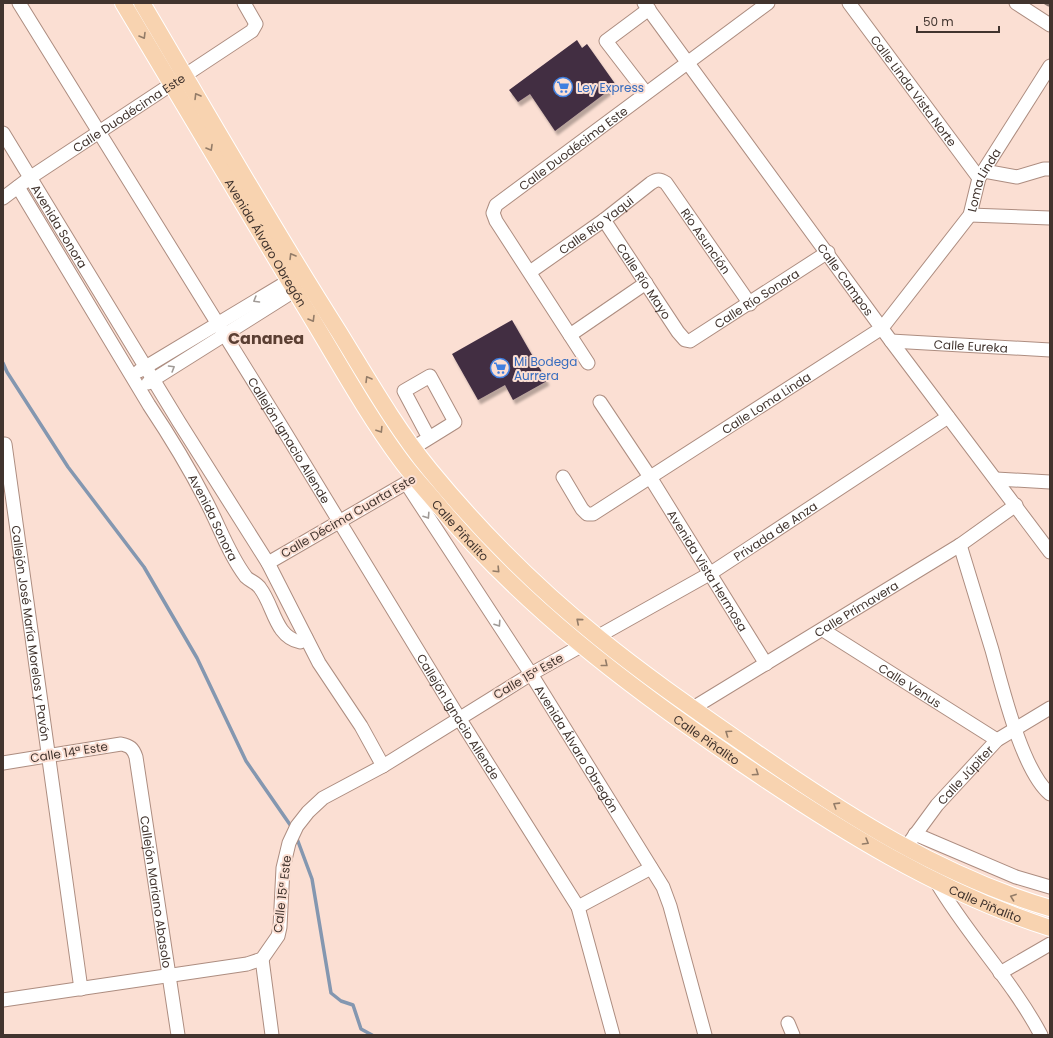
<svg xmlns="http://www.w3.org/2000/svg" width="1053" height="1038" viewBox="0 0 1053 1038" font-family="Poppins,sans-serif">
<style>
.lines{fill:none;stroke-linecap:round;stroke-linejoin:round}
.stream{stroke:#8497b0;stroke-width:3.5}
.building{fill:#422e43;filter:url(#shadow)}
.minor-casing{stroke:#ad8d80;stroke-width:15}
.major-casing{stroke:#fff;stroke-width:18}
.minor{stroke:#fff;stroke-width:13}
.major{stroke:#f8d3b0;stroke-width:16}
.rail{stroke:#88756d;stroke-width:3;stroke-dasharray:5 5;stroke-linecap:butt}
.oneway{stroke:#937c68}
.oneway2{stroke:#a09a96}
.labels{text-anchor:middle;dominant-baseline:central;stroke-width:4;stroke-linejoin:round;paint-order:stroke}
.shop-label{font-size:12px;fill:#366cbe;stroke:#fbdfd3;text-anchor:start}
.street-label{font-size:12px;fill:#41342e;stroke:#fbdfd3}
.district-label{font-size:16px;font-weight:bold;fill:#5b3f33;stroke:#fbdfd3}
</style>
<defs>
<filter id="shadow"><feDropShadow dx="2.5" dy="4.5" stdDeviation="1" flood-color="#0004"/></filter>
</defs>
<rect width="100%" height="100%" fill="#fbdfd3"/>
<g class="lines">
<g class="stream">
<polyline points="3,363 7,372 68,467 144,567 197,658 246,761 293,829"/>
<polyline points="296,836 312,879 331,993 341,1001 353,1005 361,1029 372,1035"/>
</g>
</g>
<g class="building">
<polygon points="577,40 582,48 587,44 616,85 555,131 530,94 518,102 509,90"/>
<polygon points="512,320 547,381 513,400 505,385 478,400 452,354"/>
</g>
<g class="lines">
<g class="minor-casing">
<g id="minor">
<path id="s1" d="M19 3 283 429 459 718 578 907 613 1035"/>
<path id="s2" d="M644 3 891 341 1050 552"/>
<path id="s3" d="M849 3 979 178"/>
<polyline points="1016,3 1050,25"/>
<polyline points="646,93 606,41 649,9"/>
<path id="s4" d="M3 133 179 422 268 563 319 663 361 726 383 766"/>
<polyline points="984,171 1017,177 1044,169 1050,169"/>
<path id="s5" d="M18 187 149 405C169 435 188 466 205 499 219 525 228 553 246 577 250 581 257 583 260 588 274 606 275 637 300 642L306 638"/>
<path id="s6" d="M3 198 31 177 252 31 256 24 244 3"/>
<polyline points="970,215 1050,218"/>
<path id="s7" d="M604 220 678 332 685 340 690 341 828 252"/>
<path id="s8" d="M530 272 604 220 651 183C657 179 660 179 666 183L750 304"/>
<polyline points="570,335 646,283"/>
<path id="s9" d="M891 341 1050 350"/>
<path id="s10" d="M588 363 496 221 493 213 496 205 768 3"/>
<polyline points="139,371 297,276"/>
<polyline points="148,383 302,286"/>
<path id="s11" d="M600 402 650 477 766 664"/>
<path id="s12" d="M5 444 81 989"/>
<polyline points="413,448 455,422 430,376 404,391 429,438"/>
<path id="s13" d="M563 477 582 509 587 514H593L882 328 970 215 979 178 1050 66"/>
<polyline points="996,479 1050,482"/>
<path id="s14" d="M406 483 531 674 663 887 670 906 705 1035"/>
<path d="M960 545C971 580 981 615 992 650 1002 686 1022 771 1050 794"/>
<polyline points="268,563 413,479"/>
<path id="s15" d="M823 630 997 740"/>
<path id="s16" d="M693 708 960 545 1016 505"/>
<path id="s17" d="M3 763 121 744C130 746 133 748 136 757L178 1035"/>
<polyline points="915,834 1016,877 1050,887"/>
<path id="s18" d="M901 854 937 805 997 740 1050 708"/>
<path d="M938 878 937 883C968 936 1012 980 1041 1035"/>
<polyline points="578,907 651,868"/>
<polyline points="262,959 272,1035"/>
<polyline points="1000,973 1050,944"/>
<path id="s19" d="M3 1000 247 964 262 959 278 936 280 927 283 868 289 843 297 826 308 812 323 798 383 766 531 674 711 573 948 417"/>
<polyline points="788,1023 793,1035"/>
</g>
</g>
<g class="major-casing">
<g id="major">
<path id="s20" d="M123 3C183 103 243 204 303 304 335 356 364 410 400 459 410 473 423 487 434 500 522 606 628 686 741 763 838 829 938 892 1050 928"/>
<path d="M142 3C207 113 270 224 339 332 368 379 395 427 430 470 480 531 537 588 599 638 648 678 701 714 754 751 846 815 941 876 1050 908"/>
</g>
</g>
<use href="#minor" class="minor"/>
<use href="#major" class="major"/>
<polyline class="rail" points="1045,3 1050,6"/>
</g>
<defs><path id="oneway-chevron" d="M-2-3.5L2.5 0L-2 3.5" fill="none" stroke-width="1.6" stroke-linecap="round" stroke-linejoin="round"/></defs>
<g class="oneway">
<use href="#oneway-chevron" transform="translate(143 36) rotate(59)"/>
<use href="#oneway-chevron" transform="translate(197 96) rotate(-121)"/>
<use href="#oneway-chevron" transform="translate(210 148) rotate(60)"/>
<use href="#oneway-chevron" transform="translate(292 256) rotate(-121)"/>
<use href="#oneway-chevron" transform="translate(312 319) rotate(59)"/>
<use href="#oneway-chevron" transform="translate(368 379) rotate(-121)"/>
<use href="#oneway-chevron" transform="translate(380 430) rotate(58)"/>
<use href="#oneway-chevron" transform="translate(497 570) rotate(46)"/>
<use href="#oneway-chevron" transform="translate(579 621) rotate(-140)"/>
<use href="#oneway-chevron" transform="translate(605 664) rotate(39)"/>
<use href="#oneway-chevron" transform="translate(728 733) rotate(-145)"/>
<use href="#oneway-chevron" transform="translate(756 773) rotate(34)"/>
<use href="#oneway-chevron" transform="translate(836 805) rotate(-148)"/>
<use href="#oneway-chevron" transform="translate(866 842) rotate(30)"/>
<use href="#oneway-chevron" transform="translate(1013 897) rotate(-160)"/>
</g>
<g class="oneway2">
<use href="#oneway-chevron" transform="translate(256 300) rotate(149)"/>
<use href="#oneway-chevron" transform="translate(172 368) rotate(-31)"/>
<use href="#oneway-chevron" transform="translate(427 516) rotate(57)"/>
<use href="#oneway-chevron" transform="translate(498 624) rotate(56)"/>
</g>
<defs>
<g id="supermarket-ring" transform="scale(1)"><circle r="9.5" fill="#fbdfd3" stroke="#3f7fe0" stroke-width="1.5"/><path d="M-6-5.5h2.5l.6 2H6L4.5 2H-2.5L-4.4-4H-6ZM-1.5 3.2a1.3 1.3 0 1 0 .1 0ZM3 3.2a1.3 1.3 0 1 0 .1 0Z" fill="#3f7fe0"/></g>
</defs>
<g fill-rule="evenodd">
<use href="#supermarket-ring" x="563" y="87"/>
<use href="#supermarket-ring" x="500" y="368"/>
</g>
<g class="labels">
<g class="shop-label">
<text x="577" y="87">Ley Express</text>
<text x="514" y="361">Mi Bodega<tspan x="514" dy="14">Aurrera</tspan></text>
</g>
<g class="street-label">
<text stroke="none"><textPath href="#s3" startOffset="109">Calle Linda Vista Norte</textPath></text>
<text stroke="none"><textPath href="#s6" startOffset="152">Calle Duodécima Este</textPath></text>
<text stroke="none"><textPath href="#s10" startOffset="282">Calle Duodécima Este</textPath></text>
<text stroke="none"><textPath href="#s13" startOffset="575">Loma Linda</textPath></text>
<text stroke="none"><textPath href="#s8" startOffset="81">Calle Río Yaqui</textPath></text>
<text stroke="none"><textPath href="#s4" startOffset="109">Avenida Sonora</textPath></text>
<text stroke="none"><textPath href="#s8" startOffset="237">Río Asunción</textPath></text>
<text stroke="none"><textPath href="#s20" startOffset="279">Avenida Álvaro Obregón</textPath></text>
<text stroke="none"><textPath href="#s2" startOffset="342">Calle Campos</textPath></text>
<text stroke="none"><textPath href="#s7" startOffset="73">Calle Río Mayo</textPath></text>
<text stroke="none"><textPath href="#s7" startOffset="229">Calle Río Sonora</textPath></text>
<text stroke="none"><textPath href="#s9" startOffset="80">Calle Eureka</textPath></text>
<text stroke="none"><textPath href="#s13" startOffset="256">Calle Loma Linda</textPath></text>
<text stroke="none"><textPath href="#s1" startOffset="514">Callejón Ignacio Allende</textPath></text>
<text transform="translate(348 516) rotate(-30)">Calle Décima Cuarta Este</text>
<text stroke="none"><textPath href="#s5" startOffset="384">Avenida Sonora</textPath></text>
<text stroke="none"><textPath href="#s20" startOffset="627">Calle Piñalito</textPath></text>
<text stroke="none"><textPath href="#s19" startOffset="967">Privada de Anza</textPath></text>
<text stroke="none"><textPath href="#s11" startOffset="200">Avenida Vista Hermosa</textPath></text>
<text stroke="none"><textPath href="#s16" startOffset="191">Calle Primavera</textPath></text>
<text stroke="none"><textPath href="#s12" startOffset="191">Callejón José María Morelos y Pavón</textPath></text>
<text transform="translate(528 676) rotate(-30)">Calle 15ª Este</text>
<text stroke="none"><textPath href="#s15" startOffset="103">Calle Venus</textPath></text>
<text stroke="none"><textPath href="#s1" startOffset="838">Callejón Ignacio Allende</textPath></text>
<text stroke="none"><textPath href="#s20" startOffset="951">Calle Piñalito</textPath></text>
<text stroke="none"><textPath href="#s14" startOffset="316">Avenida Álvaro Obregón</textPath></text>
<text transform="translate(69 752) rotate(-9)">Calle 14ª Este</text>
<text stroke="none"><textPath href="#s18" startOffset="102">Calle Júpiter</textPath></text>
<text stroke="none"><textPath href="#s17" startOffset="277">Callejón Mariano Abasolo</textPath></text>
<text transform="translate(282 894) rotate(-83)">Calle 15ª Este</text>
<text stroke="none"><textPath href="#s20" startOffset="1275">Calle Piñalito</textPath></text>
</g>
<g class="district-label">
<text x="266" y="338">Cananea</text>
</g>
</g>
<rect width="1053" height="1038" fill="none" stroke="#41342e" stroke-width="8"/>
<path d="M917 26v6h82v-6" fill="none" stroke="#41342e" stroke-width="2"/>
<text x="923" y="26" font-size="12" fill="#41342e" stroke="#fbdfd3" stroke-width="3" paint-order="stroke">50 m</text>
</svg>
